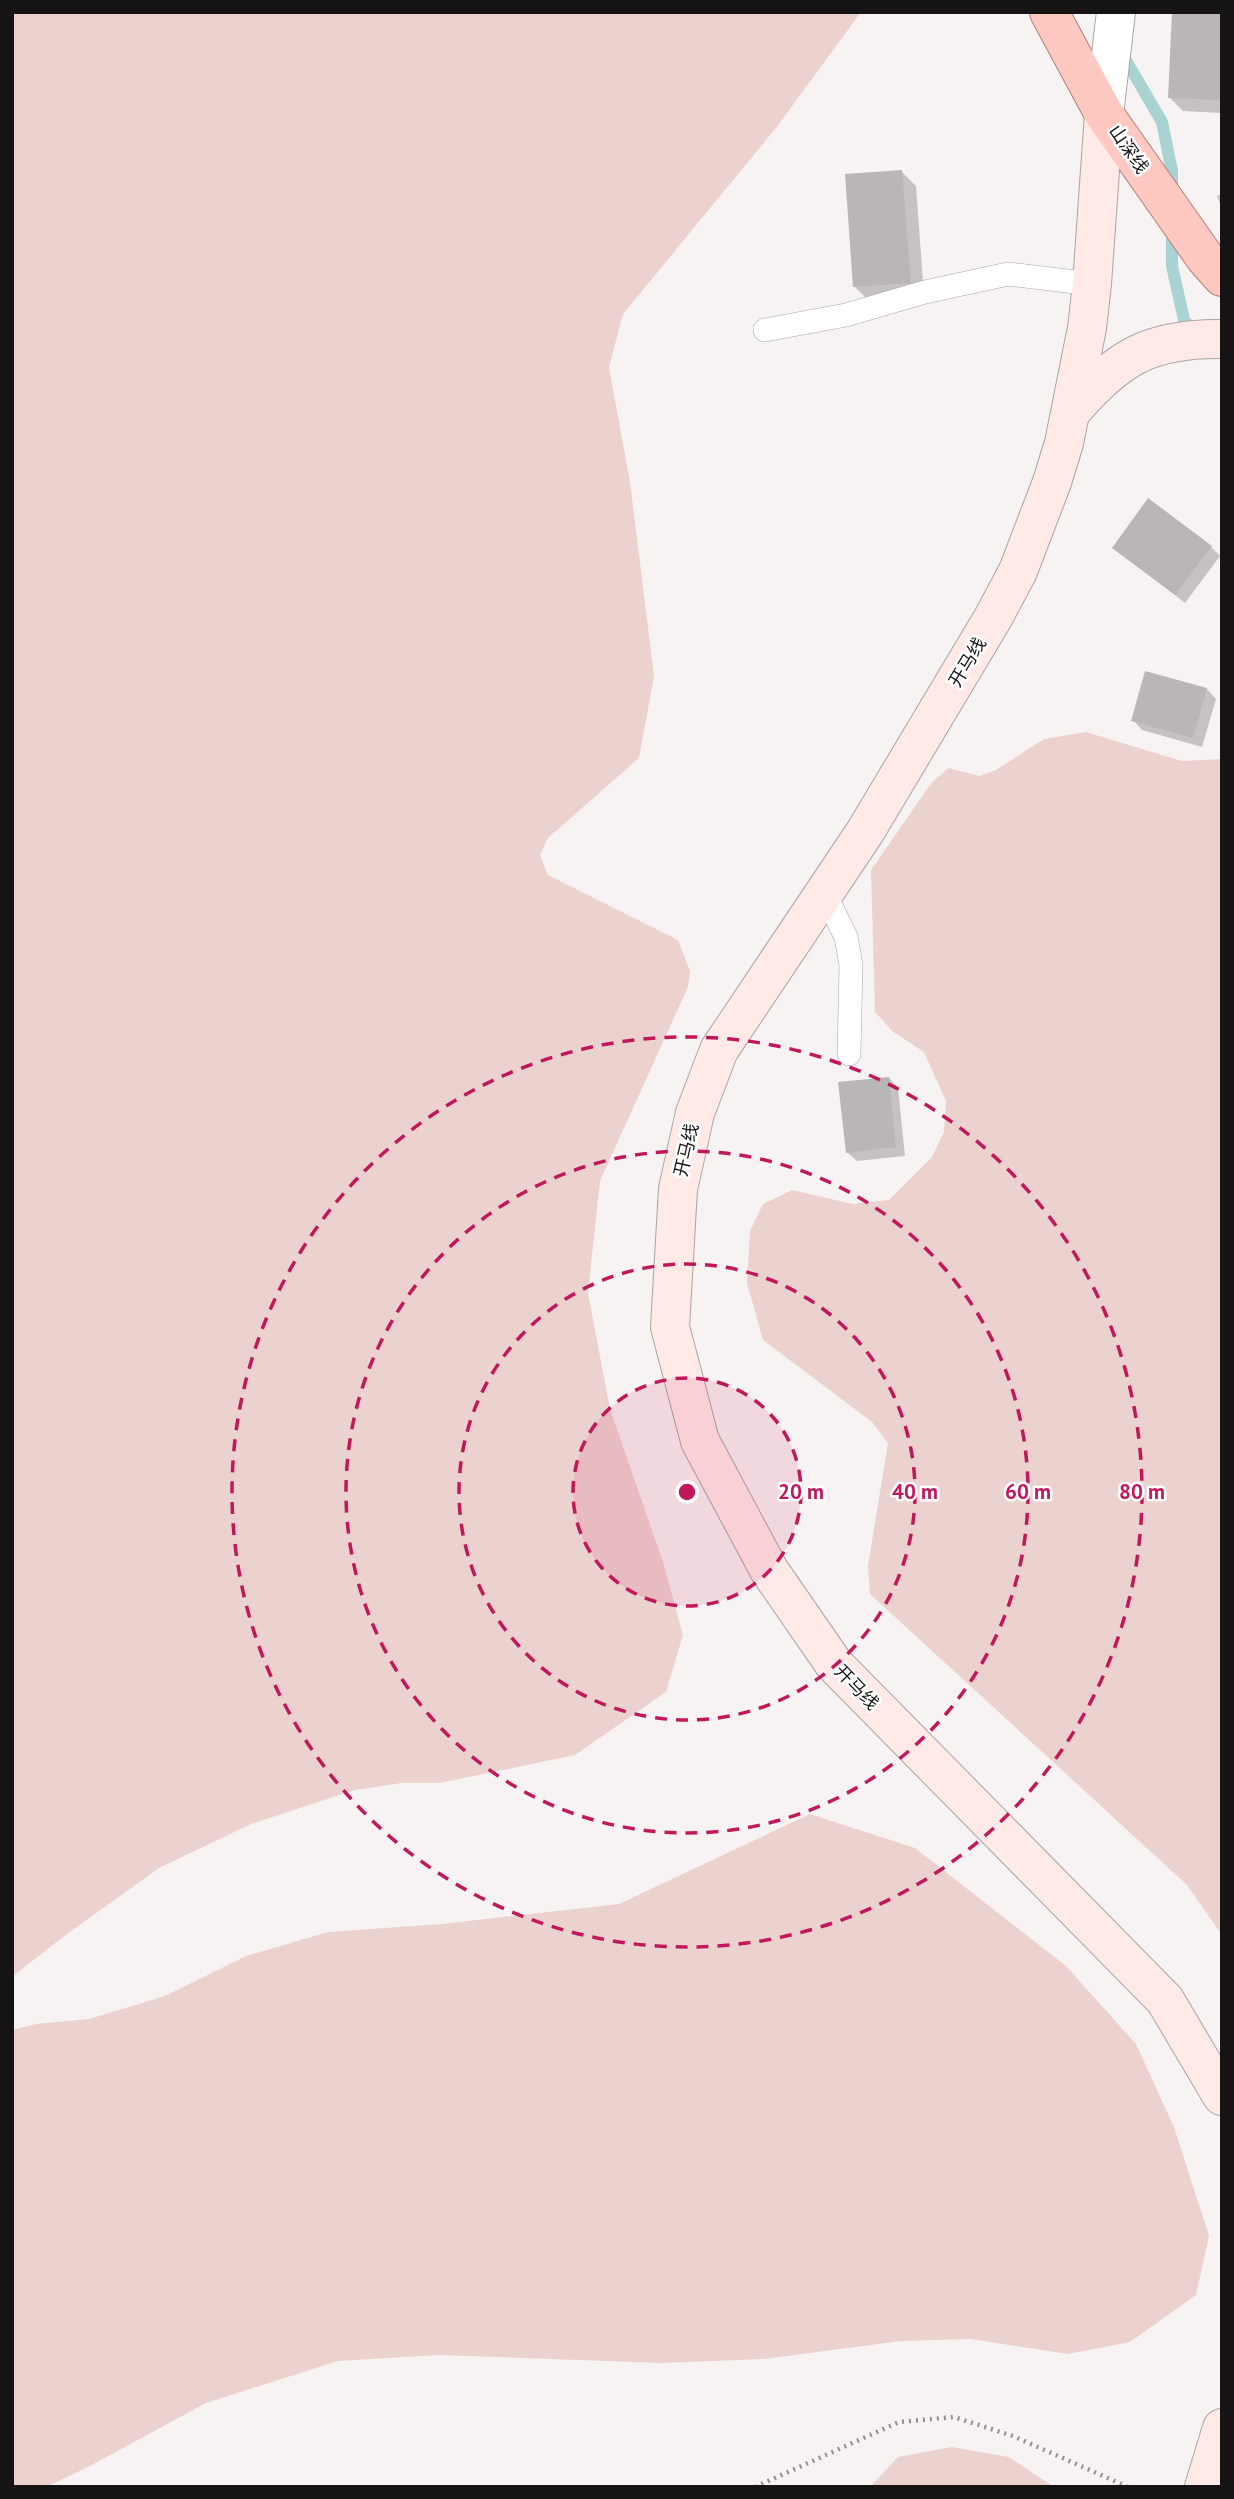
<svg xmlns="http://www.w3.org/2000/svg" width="1234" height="2499" viewBox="0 0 1234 2499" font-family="'PT Sans','Noto Sans SC',sans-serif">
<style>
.green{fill:#ecd2ce}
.shadow{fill:#0003}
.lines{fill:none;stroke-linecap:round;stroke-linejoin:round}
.stream{stroke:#a9d2d2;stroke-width:12}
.building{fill:#bab6b5}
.service-casing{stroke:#a9a5a4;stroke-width:24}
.minor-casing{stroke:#a9a5a4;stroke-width:40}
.secondary-casing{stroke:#a9a5a4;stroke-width:40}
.trunk-casing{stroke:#ad8079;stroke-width:40}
.path{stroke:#93908f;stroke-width:4.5;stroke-dasharray:2 5;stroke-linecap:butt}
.service{stroke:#fff;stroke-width:23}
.minor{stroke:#fff;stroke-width:38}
.secondary{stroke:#ffeae7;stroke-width:38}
.trunk{stroke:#ffc8c0;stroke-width:38}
.ring{fill:none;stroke:#c2185b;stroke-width:3.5;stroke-dasharray:12 9}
.labels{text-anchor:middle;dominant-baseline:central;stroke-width:5;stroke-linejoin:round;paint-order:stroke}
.street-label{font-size:18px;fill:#151313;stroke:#fff}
.centre{fill:#c2185b;stroke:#fff;stroke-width:3.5}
.ring-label{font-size:21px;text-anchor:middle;font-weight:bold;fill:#c2185b;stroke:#fff;stroke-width:5;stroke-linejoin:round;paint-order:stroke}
</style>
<rect width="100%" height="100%" fill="#f7f3f2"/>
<g class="green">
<polygon points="12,12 861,12 776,128 623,314 609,367 630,482 654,676 639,758 548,838 540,855 548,875 678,940 690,971 688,987 600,1181 588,1293 610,1409 663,1562 683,1635 666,1692 575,1755 440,1783 402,1783 355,1790 251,1824 159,1868 63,1937 12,1977"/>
<polygon points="1086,732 1182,761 1222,759 1222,1935 1187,1885 870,1594 868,1566 888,1443 872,1422 763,1340 747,1283 750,1231 763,1204 792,1190 853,1204 889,1200 932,1157 944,1132 946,1101 924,1052 892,1031 875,1012 871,870 932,782 949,768 979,776 996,770 1044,739"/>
<polygon points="810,1814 915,1848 1066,1966 1136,2044 1174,2127 1209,2236 1196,2295 1130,2342 1068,2354 970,2339 901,2341 764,2359 662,2363 439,2355 338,2361 206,2403 88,2467 46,2487 12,2487 12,2030 36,2024 89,2019 165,1996 246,1956 328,1932 442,1924 619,1904"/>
<polygon points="952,2447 1009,2457 1054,2487 870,2487 898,2457"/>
</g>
<g class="shadow">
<polygon points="1222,12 1222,113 1183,111 1169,97"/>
<polygon points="902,172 916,186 924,296 869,301 855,287"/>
<polygon points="1222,194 1222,209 1217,196"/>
<polygon points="1114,547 1211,547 1220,556 1185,603"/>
<polygon points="1207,689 1216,699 1202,747 1142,730 1133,720"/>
<polygon points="889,1078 898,1088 905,1156 857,1161 847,1152"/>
</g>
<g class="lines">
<g class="stream">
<polyline points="1121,52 1162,122 1172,171 1172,193"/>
<polyline points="1172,229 1172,266 1184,320 1196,334"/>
</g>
</g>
<g class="building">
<polygon points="1172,12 1222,12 1222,100 1168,98"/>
<polygon points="902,170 911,283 853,287 845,174"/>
<polygon points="1148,498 1212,546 1175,595 1112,548"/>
<polygon points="1145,671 1207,688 1193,738 1131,721"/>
<polygon points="889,1077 896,1147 846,1153 838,1082"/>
</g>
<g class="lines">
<g class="service-casing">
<g id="service">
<polyline points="765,330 846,315 925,292 1008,274 1092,284"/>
<polyline points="824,892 846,937 851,965 849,1054"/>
</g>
</g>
<g class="minor-casing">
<polyline id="minor" points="1104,114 1116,12"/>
</g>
<g class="secondary-casing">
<g id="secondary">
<polyline points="1104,114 1092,284 1087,328 1064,443 1052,482 1018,571 993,618 865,832 719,1050 695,1113 678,1189 670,1327 700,1441 769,1570 834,1664 1165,2000 1222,2096"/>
<path d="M1071 412C1117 358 1149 338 1222 339"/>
<polyline points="1204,2487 1222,2428"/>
</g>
</g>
<g class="trunk-casing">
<polyline id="trunk" points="1049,12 1104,114 1206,259 1222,277"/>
</g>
<polyline class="path" points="755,2487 899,2422 954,2417 1013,2436 1128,2487"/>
<use href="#service" class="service"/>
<use href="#minor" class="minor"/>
<use href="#secondary" class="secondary"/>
<use href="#trunk" class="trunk"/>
</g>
<circle cx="687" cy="1492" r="114" fill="#c2185b" fill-opacity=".12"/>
<g class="ring">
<circle cx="687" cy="1492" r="114"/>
<circle cx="687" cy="1492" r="228"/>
<circle cx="687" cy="1492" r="341"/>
<circle cx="687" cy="1492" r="455"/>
</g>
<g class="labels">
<g class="street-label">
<text transform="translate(1129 149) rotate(55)">山深线</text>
<text transform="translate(967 662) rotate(-59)">开马线</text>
<text transform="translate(686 1150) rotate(-77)">开马线</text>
<text transform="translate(857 1687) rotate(46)">开马线</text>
</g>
</g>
<circle cx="687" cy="1492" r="10" class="centre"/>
<g class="ring-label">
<text x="801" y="1499">20 m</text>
<text x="915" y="1499">40 m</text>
<text x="1028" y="1499">60 m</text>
<text x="1142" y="1499">80 m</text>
</g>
<rect width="1234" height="2499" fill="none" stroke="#151313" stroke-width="28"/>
</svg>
